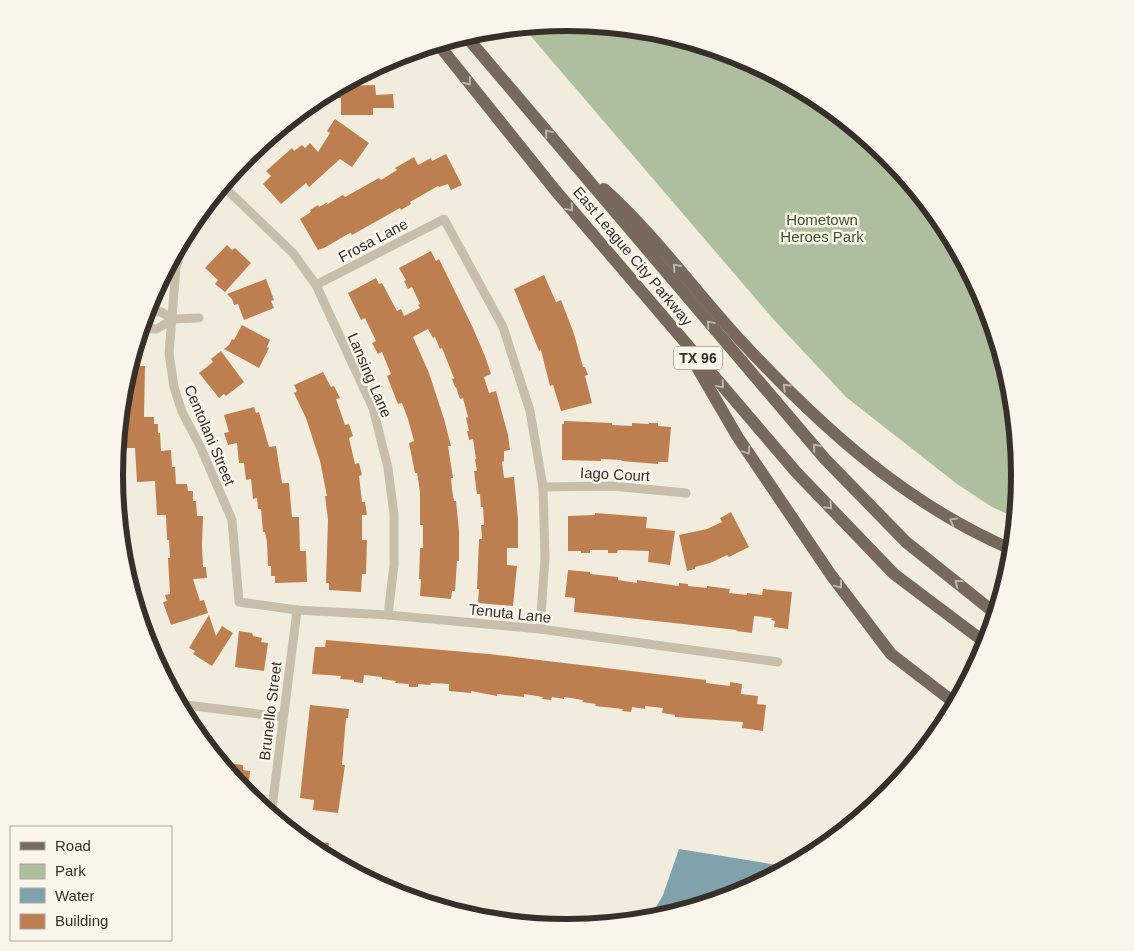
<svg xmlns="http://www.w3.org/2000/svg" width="1134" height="951" viewBox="0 0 1134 951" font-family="Arial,sans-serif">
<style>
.green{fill:#aebf9f}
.water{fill:#7fa2ac}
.building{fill:#bd7f50}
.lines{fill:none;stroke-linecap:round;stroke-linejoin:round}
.street{stroke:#c8beab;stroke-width:9}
.primary{stroke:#776a5c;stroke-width:12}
.oneway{stroke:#beb6aa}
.labels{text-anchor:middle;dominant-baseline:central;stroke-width:5;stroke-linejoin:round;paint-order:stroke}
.shield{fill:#f9f5ea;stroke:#716b64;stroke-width:1}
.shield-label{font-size:14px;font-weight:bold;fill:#37302a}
.park-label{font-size:15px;fill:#3f532f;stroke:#f9f5ea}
.street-label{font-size:15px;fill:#37302a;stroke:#f9f5ea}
.rim{fill:none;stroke:#37302a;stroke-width:6}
</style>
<rect width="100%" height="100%" fill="#f1ecde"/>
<polygon class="green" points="567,23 656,31 741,57 819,99 888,155 944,224 986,302 1011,387 1020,476 1016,518 992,507 957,484 846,397 774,320 523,27"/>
<polygon class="water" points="679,849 790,867 740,894 655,920 648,921 663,895"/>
<g class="building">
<polygon points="375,85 376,95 393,94 394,108 373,108 373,115 341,115 341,98 336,98 336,88 340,86"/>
<polygon points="335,119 369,143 352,167 340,159 309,187 306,183 281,204 263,184 271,176 266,171 292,148 294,151 302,145 305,148 310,143 318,152 330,133 327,131"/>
<polygon points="446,154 462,185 451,190 448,184 439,187 438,186 410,202 411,204 401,210 400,208 352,235 351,233 348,234 324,248 318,250 300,219 311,212 310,210 318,205 319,207 328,202 326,205 343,195 345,197 379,178 381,180 397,170 395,168 414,157 418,165 431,158 432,161"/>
<polygon points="227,245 232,250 235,248 251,263 225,292 215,284 218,280 205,268"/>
<polygon points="431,251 436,261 439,259 472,326 485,356 491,374 484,377 489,393 496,391 508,435 510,450 504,451 504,461 502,462 504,478 514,477 518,519 518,548 507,548 507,565 517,566 513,606 478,603 479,589 477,589 479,539 482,539 481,525 484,525 483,507 481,507 480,494 477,494 474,471 477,471 475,459 476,459 473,439 469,440 467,431 469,431 466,418 468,417 463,398 460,399 456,387 455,387 452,379 454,378 442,348 440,349 435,337 433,338 428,329 413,337 429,373 444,419 451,446 448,446 453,478 451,478 452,489 454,501 456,501 459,531 459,561 457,561 455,591 452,591 451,599 420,596 421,579 419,579 420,548 423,548 423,525 420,525 420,492 417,473 415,473 409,443 414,441 408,419 402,403 398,404 387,376 391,374 382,352 378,354 372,343 376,341 365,318 361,320 348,293 376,278 379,284 382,283 397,311 401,309 404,316 420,308 418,305 420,304 412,287 408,289 404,281 406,280 399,268"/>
<polygon points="544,275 556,302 561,300 574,334 583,367 585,367 588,375 585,376 592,403 561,411 553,385 550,386 541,350 539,351 514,289"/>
<polygon points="266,279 274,300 271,301 274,308 244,320 238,304 234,305 232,299 227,294"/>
<polygon points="242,325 270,340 267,347 269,348 259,368 224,349 229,345 232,339 234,340"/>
<polygon points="138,337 139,338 140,366 145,366 144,417 154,417 154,424 158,424 158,433 160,433 161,451 171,450 172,467 175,467 176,484 187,484 188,491 193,491 193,501 196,501 197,516 203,516 202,546 203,567 206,567 207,578 193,579 200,601 204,600 208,613 171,625 163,602 167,601 165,595 170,594 168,558 170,558 169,540 167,540 166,515 157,515 155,481 137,482 135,448 123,448 120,414 123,387"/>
<polygon points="221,351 244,382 226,396 224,394 219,398 199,373 213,362 211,359"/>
<polygon points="323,372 331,387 334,386 340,398 336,399 345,425 349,424 353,436 349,438 355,464 359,463 362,475 359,476 362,502 365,502 367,515 362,515 362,540 367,540 366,574 362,574 361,592 329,590 329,583 326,583 328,520 325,496 327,496 320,461 306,418 294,393 297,391 294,385"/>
<polygon points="254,407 256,413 259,412 269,447 276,446 282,483 289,483 292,517 299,517 300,551 306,551 307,582 275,583 275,576 271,576 271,566 268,566 267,542 265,532 263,532 261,509 258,509 257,498 253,499 251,479 246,480 244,463 239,463 237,443 228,445 224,433 229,432 224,415"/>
<polygon points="564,421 612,423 612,425 632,426 632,423 649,424 649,423 658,423 658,426 671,427 668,462 658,462 658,464 621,461 622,460 601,459 601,461 562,460 562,424 564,424"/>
<polygon points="731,512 749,547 729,557 727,555 710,563 695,567 695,569 687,571 679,535 707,529 722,522 720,518"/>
<polygon points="595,513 647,517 646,528 675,531 670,565 648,562 649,551 618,550 617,553 608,553 608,550 590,550 590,553 581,553 581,551 568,551 568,516 595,515"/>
<polygon points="568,570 590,572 590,574 618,577 618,580 637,583 637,580 679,586 679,583 688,584 688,586 707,588 707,586 730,589 729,593 747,595 747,593 762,595 763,589 792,592 788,629 774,627 775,621 771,620 772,618 754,616 752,633 736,631 737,630 574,612 575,598 565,597"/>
<polygon points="209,615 216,636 222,626 233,633 212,666 193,654 195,651 189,648"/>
<polygon points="239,631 252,633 253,636 262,638 261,642 268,643 264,671 235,667"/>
<polygon points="326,640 489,654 706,680 706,683 730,686 730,682 742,684 741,694 758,696 757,704 766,705 763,731 742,728 743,722 675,717 675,715 662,713 663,708 645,706 645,709 632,707 631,712 622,711 623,709 595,706 596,704 582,702 583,700 564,697 564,699 552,697 551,700 542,699 543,697 524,694 524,697 497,694 497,696 471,691 471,693 449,691 449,684 431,683 430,685 418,684 418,687 409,687 409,684 395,683 396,681 382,679 382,677 364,675 363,683 354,682 354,680 340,679 341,676 312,674 315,647 325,647"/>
<polygon points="310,705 349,709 348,718 346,718 342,765 345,765 338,813 313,810 314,800 300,798"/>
<polygon points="219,762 243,765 243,770 250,771 249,783 235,781"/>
<polygon points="300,840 329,843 328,859 315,852"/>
</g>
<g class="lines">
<g class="street">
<polyline points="245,158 251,152"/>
<polyline points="222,185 293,253 316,285 373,408 388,468 394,514 394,565 388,615"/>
<polyline points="194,220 183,243 176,268 169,353 174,387 182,412 200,446 232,520 239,602 297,610 388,615 540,629 778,662"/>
<polyline points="316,285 444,219 503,327 530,411 543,487 545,558 540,629"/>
<polyline points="146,311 161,312 173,319"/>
<polyline points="141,328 157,329 173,319 199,318"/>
<polyline points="543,487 612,486 686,493"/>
<polyline points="178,704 283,717"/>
<polyline points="271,816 297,610"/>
</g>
<g class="primary">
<polyline points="465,35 825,459 906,542 996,614"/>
<polyline points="438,44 555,190 796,472 894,574 987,644"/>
<path d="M604 189C655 235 695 291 741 341 820 426 905 504 1013 550"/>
<polyline points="694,362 737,436 831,575 891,654 956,704"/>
</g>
</g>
<defs><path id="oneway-chevron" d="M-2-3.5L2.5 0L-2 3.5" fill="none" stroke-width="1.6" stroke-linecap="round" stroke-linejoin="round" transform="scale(1.25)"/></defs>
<g class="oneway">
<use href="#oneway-chevron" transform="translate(468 82) rotate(51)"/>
<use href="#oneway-chevron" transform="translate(548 133) rotate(-130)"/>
<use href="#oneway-chevron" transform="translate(570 208) rotate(50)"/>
<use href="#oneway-chevron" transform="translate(676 267) rotate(-131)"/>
<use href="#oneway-chevron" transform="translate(710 324) rotate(-130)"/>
<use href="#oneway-chevron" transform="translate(721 385) rotate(50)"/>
<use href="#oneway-chevron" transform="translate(786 387) rotate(-136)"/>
<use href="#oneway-chevron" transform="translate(816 447) rotate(-130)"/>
<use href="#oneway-chevron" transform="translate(747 451) rotate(56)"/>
<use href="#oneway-chevron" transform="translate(829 506) rotate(46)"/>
<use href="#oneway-chevron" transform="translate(953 521) rotate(-151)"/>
<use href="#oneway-chevron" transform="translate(958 583) rotate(-142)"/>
<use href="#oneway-chevron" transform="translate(839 585) rotate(53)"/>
</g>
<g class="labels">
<rect class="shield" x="674" y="346.5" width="48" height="23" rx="4"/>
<g class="shield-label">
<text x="698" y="358">TX 96</text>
</g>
<g class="park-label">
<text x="822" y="219">Hometown<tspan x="822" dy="17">Heroes Park</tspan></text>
</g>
<g class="street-label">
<text transform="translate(373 240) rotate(-28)">Frosa Lane</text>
<text transform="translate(633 256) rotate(50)">East League City Parkway</text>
<text transform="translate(370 375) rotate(67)">Lansing Lane</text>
<text transform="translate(210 435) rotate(67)">Centolani Street</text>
<text transform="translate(615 474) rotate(3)">Iago Court</text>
<text transform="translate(510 613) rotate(6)">Tenuta Lane</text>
<text transform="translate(270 711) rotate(-83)">Brunello Street</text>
</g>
</g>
<path d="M0 0H1134V951H0ZM123 475a444 444 0 1 1 888 0a444 444 0 1 1-888 0Z" fill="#f9f5ea" fill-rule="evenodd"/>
<path class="rim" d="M123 475a444 444 0 1 1 888 0a444 444 0 1 1-888 0Z"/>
<rect x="10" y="826" width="162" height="115" fill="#f9f5ea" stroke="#aba69d"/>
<rect x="20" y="842" width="25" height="8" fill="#776a5c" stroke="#aba69d"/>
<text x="55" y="851" font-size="15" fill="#37302a">Road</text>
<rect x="20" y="864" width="25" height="15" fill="#aebf9f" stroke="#aba69d"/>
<text x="55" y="876" font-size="15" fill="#37302a">Park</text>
<rect x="20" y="888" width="25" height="15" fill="#7fa2ac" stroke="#aba69d"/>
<text x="55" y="901" font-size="15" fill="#37302a">Water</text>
<rect x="20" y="914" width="25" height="15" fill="#bd7f50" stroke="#aba69d"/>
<text x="55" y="926" font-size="15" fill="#37302a">Building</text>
</svg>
